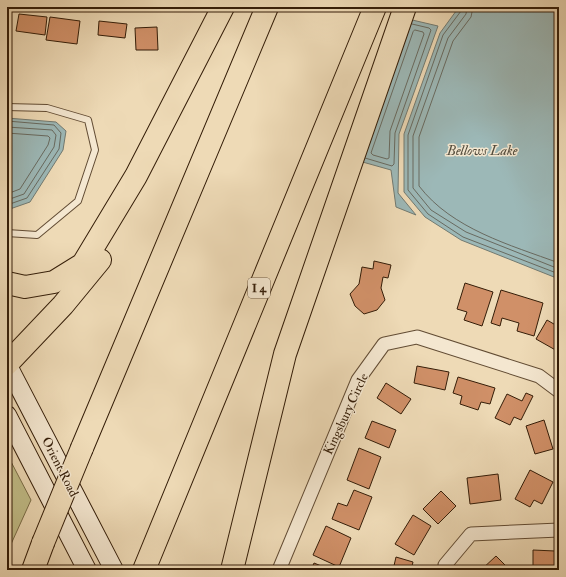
<svg xmlns="http://www.w3.org/2000/svg" width="566" height="577" viewBox="0 0 566 577" font-family="'IM FELL Double Pica',serif">
<style>
.green{fill:#c1bd88;stroke:#7a6d48}
.water{fill:#9cb8b7;stroke:#727a71}
.lines{fill:none;stroke-linecap:round;stroke-linejoin:round}
.shore{stroke:#686a60;stroke-width:1}
.building{fill:#d09068;stroke:#341d08}
.lane-casing{stroke:#624c34;stroke-width:8}
.street-casing{stroke:#624c34;stroke-width:15}
.secondary-casing{stroke:#341d08;stroke-width:20}
.highway-casing{stroke:#341d08;stroke-width:24}
.lane{stroke:#f4e7d0;stroke-width:6}
.street{stroke:#f4e7d0;stroke-width:13}
.secondary{stroke:#f4e7d0;stroke-width:18}
.highway{stroke:#eedab6;stroke-width:22}
.highway-bridge-casing{stroke:#341d08;stroke-width:24;stroke-linecap:butt}
.highway-bridge{stroke:#eedab6;stroke-width:22}
.labels{text-anchor:middle;dominant-baseline:central;stroke-width:3;stroke-linejoin:round;paint-order:stroke}
.shield{fill:#f4e7d0;stroke:#6e5a44;stroke-width:1}
.shield-label{font-size:12px;font-weight:bold;fill:#341d08}
.street-label{font-size:13px;fill:#341d08;stroke:#f4e7d0}
.water-label{font-size:14px;font-style:italic;fill:#534c3d;stroke:#f4e7d0}
</style>
<rect width="100%" height="100%" fill="#eedab6"/>
<filter id="stains"><feTurbulence type="fractalNoise" baseFrequency=".005" numOctaves="4"/><feColorMatrix values="0 0 0 0 .2 0 0 0 0 .09 0 0 0 0 .02 0 0 0 .5 -.17"/></filter>
<radialGradient id="worn" r=".72"><stop offset=".6" stop-color="#630" stop-opacity="0"/><stop offset="1" stop-color="#630" stop-opacity=".3"/></radialGradient>
<polygon class="green" points="7,454 31,500 7,553"/>
<g class="water">
<polygon points="459,7 559,7 559,279 461,240 425,217 404,192 404,134 440,33"/>
<polygon points="408,19 438,26 399,134 398,193 416,215 396,207 391,170 359,161"/>
<polygon points="7,118 56,122 66,131 63,150 30,202 7,210"/>
</g>
<g class="lines">
<g class="shore">
<polyline points="462,7 461,11 443,35 408,135 408,190 428,214 463,237 559,274"/>
<polyline points="467,7 466,14 448,38 413,136 413,188 431,210 466,232 559,269"/>
<path d="M473 7 471 17 453 41 419 137V186C452 229 510 245 559 263"/>
<polygon points="415,30 423,32 424,34 390,131 389,158 387,159 373,155 371,153 413,32"/>
<polyline points="7,121 54,125 61,133 59,149 27,198 7,205"/>
<polyline points="7,127 52,130 56,135 54,147 24,194 7,200"/>
<polyline points="7,133 48,136 50,138 48,145 20,189 7,194"/>
<polyline points="365,158 392,166 394,164 395,133 431,30 429,28 412,24"/>
</g>
</g>
<g class="building">
<polygon points="7,14 10,14 8,42 7,42"/>
<polygon points="19,14 47,17 45,35 16,31"/>
<polygon points="50,17 80,21 77,44 46,40"/>
<polygon points="99,21 127,24 125,38 98,35"/>
<polygon points="157,27 158,50 136,50 135,28"/>
<polygon points="374,261 391,265 388,278 383,277 381,288 385,300 377,310 364,314 355,306 350,294 359,284 362,267 373,269"/>
<polygon points="465,283 493,292 482,326 464,320 467,312 457,309"/>
<polygon points="501,290 543,303 534,336 517,331 519,323 502,318 500,326 491,323"/>
<polygon points="547,320 559,327 559,352 536,339"/>
<polygon points="417,366 449,372 445,390 414,383"/>
<polygon points="458,377 495,388 490,404 481,402 478,410 460,404 462,396 453,393"/>
<polygon points="386,383 411,399 401,414 377,398"/>
<polygon points="526,393 533,396 521,420 514,417 510,425 495,418 507,394 522,401"/>
<polygon points="544,420 553,449 535,454 526,426"/>
<polygon points="372,421 396,430 389,448 365,438"/>
<polygon points="359,448 381,457 369,489 347,480"/>
<polygon points="530,470 553,482 542,504 534,500 530,507 515,499"/>
<polygon points="498,474 501,500 470,504 467,478"/>
<polygon points="354,490 372,497 359,530 332,519 338,503 347,506"/>
<polygon points="441,491 456,506 438,524 423,509"/>
<polygon points="413,515 431,526 414,555 395,544"/>
<polygon points="326,526 351,538 339,567 313,555"/>
<polygon points="533,550 555,551 555,570 533,570"/>
<polygon points="496,556 507,567 504,570 481,570"/>
<polygon points="396,557 413,562 411,570 393,570"/>
<polygon points="314,563 331,570 311,570"/>
</g>
<g class="lines">
<g class="lane-casing">
<polyline id="lane" points="7,107 47,108 88,120 95,150 78,201 37,235 7,233"/>
</g>
<g class="street-casing">
<g id="street">
<polyline points="279,570 358,380 384,344 417,337 539,376 559,391"/>
<polyline points="445,570 445,565 471,534 559,530"/>
</g>
</g>
<g class="secondary-casing">
<g id="secondary">
<polyline points="7,364 114,570"/>
<polyline points="7,415 87,570"/>
</g>
</g>
<g class="highway-casing">
<g id="highway">
<polyline points="7,283 25,287 54,282 83,264 136,176 223,7"/>
<polyline points="7,364 63,305 100,260"/>
<polyline points="82,448 267,7"/>
<polyline points="33,570 43,543"/>
<polyline points="144,570 375,7"/>
<polyline points="232,570 285,354 405,7"/>
</g>
</g>
<use href="#lane" class="lane"/>
<use href="#street" class="street"/>
<use href="#secondary" class="secondary"/>
<use href="#highway" class="highway"/>
<g class="highway-bridge-casing">
<polyline id="highway-bridge" points="43,543 82,448"/>
</g>
<use href="#highway-bridge" class="highway-bridge"/>
</g>
<g class="labels">
<rect class="shield" x="248" y="278" width="22" height="20" rx="3"/>
<g class="shield-label">
<text x="259" y="288">I 4</text>
</g>
<g class="street-label">
<text transform="translate(346 414) rotate(-65)">Kingsbury Circle</text>
<text transform="translate(60 467) rotate(63)">Orient Road</text>
</g>
<g class="water-label">
<text x="482" y="150">Bellows Lake</text>
</g>
</g>
<rect width="566" height="577" fill="none" stroke="#eedab6" stroke-width="24"/>
<rect x="8" y="8" width="550" height="561" fill="none" stroke="#341d08" stroke-width="2"/>
<rect x="12" y="12" width="542" height="553" fill="none" stroke="#341d08"/>
<rect width="100%" height="100%" filter="url(#stains)"/>
<rect width="100%" height="100%" fill="url(#worn)"/>
</svg>
